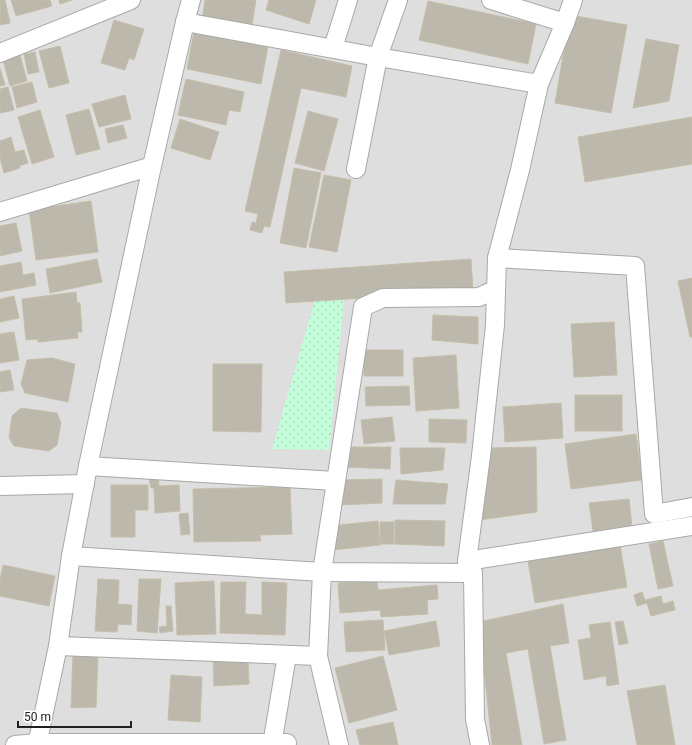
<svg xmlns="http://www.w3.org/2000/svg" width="692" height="745" viewBox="0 0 692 745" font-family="Roboto,sans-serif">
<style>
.residential{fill:#dfdede}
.park{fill:url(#park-dots)}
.building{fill:#bcb8ac;stroke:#c5bea8}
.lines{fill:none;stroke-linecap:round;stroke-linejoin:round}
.minor-casing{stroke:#a8a8a8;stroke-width:20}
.minor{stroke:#fff;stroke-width:18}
</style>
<defs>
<pattern id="park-dots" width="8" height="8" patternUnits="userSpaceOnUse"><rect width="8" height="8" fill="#c3fdda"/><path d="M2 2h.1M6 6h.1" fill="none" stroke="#a7d9bb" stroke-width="1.8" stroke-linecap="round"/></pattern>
</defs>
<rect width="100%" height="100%" fill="#f2f2e7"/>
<rect class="residential" x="0" y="0" width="692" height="745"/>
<polygon class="park" points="345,292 329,450 272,449 316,296"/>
<g class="building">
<polygon points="0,0 5,0 10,23 0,25"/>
<polygon points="11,0 50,0 52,6 16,16"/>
<polygon points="59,0 72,0 60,4"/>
<polygon points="205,0 256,0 251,31 202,21"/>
<polygon points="269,0 316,0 309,24 266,10"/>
<polygon points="428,1 536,24 528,64 419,40"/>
<polygon points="570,15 627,25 611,113 555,103"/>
<polygon points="114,20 144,29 134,60 129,58 125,70 101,63"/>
<polygon points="194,32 268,46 261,84 187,69"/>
<polygon points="646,39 679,45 669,101 633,108"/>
<polygon points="60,46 69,83 49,88 39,51"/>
<polygon points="281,50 352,66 346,97 301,88 270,227 264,226 262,233 250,230 252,222 256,223 258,214 245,211"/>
<polygon points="35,52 39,72 28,74 24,54"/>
<polygon points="20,55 27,81 10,86 3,60"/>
<polygon points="0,68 5,85 0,86"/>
<polygon points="186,79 244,92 240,112 229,110 226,125 178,115"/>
<polygon points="32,82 37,102 17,108 12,87"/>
<polygon points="8,87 14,110 0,113 0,89"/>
<polygon points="125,95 131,119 99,127 92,104"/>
<polygon points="89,109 100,149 76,155 66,115"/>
<polygon points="40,110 54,157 32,164 18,117"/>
<polygon points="308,111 338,119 324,171 295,163"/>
<polygon points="692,117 692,164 585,182 578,137"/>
<polygon points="180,119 219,132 210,160 171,148"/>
<polygon points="123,125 127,138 108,143 105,129"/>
<polygon points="11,137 15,152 24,150 28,163 19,166 20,168 4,173 0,158 0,141"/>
<polygon points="294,168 321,173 306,248 280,243"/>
<polygon points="324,175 351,180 337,252 309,247"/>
<polygon points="91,201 98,252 36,260 29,210"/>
<polygon points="16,223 22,251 0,256 0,226"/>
<polygon points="97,259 102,282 50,293 46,269"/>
<polygon points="471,259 473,291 286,303 284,272"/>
<polygon points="21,262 23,275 34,273 36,285 0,292 0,266"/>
<polygon points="692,278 692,337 690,337 678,281"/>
<polygon points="76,292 77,303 80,303 82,332 77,332 78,338 38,342 38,339 26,340 22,299"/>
<polygon points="14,296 19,318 0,322 0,299"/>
<polygon points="433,315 478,317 478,344 432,340"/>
<polygon points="614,322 617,375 574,377 571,324"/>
<polygon points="14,332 19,360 0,363 0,334"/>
<polygon points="363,350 403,350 403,376 364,376"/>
<polygon points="456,355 459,408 416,411 413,358"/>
<polygon points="52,358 75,364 68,402 25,393 21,384 27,360"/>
<polygon points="213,364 262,364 261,432 213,431"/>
<polygon points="10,370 14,390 0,392 0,372"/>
<polygon points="409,386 410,405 366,406 365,387"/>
<rect x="575" y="395" width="47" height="36"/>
<polygon points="561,403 563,438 505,442 503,407"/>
<polygon points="21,408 57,413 61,423 57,445 49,451 14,446 9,438 12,416"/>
<polygon points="392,417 395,441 364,444 361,420"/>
<polygon points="429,419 467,420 466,443 429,442"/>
<polygon points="636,434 642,480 571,489 565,444"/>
<polygon points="347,447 391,447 390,469 345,467"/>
<polygon points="536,447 537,512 479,520 490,448"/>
<polygon points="400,448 445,448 443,470 401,474"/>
<polygon points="148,474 158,474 159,486 179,485 180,511 155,513 154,488 151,488"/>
<polygon points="382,479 382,503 341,505 340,480"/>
<polygon points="396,480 448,484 445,504 393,504"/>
<polygon points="111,485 148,485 148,510 135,510 135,537 111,537"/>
<polygon points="290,487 292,534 260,535 261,541 194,542 193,489"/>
<polygon points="629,499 632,527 593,531 589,503"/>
<polygon points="188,513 190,534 181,535 179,514"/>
<polygon points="395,520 445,521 444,546 395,544"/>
<polygon points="378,521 380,545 333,550 330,526"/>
<rect x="380" y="522" width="14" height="22"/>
<polygon points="663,541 673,586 658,589 649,544"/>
<polygon points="620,545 627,587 535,603 528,561"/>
<polygon points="3,565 55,576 49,606 0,596 0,580"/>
<polygon points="98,579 119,580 118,604 132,605 131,625 118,624 117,632 95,631"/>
<polygon points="139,579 161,579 157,633 137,631"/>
<polygon points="377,580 378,590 437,585 438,599 427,600 428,614 381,617 380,610 340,613 338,583"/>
<polygon points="214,581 216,634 177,635 175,583"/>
<polygon points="221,582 246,582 245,614 262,615 262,582 287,583 285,635 220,633"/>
<polygon points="642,592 645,600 661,596 663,604 673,601 675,610 651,616 647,603 637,606 634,595"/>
<polygon points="563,604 569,643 550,646 566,740 544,744 528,649 506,653 522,745 492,745 479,622"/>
<polygon points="166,606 171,606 173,631 160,633 159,627 167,626"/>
<polygon points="383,620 385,650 346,652 344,622"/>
<polygon points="436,621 440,646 389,655 384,631"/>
<polygon points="623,621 628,643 619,645 615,622"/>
<polygon points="610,622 619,684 607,686 606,676 584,680 578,640 591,638 589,625"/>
<polygon points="73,653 98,654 96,707 71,708"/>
<polygon points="383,656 397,710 349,723 335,668"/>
<polygon points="248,657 249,684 214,686 213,658"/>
<polygon points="171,675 202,677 200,722 168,720"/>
<polygon points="665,685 675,745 637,745 627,691"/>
<polygon points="393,722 398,745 360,745 356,730"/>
</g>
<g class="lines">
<g class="minor-casing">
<g id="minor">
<polyline points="491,0 565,23"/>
<polyline points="185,22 378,57 539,84"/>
<polyline points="333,48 348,0"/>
<polyline points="0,53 131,0"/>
<polyline points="356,169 378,57 398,0"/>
<polyline points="0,212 152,166"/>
<polyline points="497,258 635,266 654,514 692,507"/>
<polyline points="88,466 335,481"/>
<polyline points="0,486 85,484"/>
<polyline points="71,556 322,572 473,573"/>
<polyline points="467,561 692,526"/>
<polyline points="58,646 318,656"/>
<polyline points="15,745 37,743 287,743"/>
<polyline points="37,745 58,646 71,556 88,466 152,166 185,22 191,0"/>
<polyline points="272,745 287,655"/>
<polyline points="339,745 318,656 322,572 363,307 383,298 479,297 495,290"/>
<polyline points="480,745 475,719 473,573 467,561 481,456 495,325 497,258 520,170 539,84 565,23 573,0"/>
</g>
</g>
<use href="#minor" class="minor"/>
</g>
<path d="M18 721v6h113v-6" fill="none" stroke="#212121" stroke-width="2"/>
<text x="24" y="721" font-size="12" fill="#212121" stroke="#ffffff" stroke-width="3" paint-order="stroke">50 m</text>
</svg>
